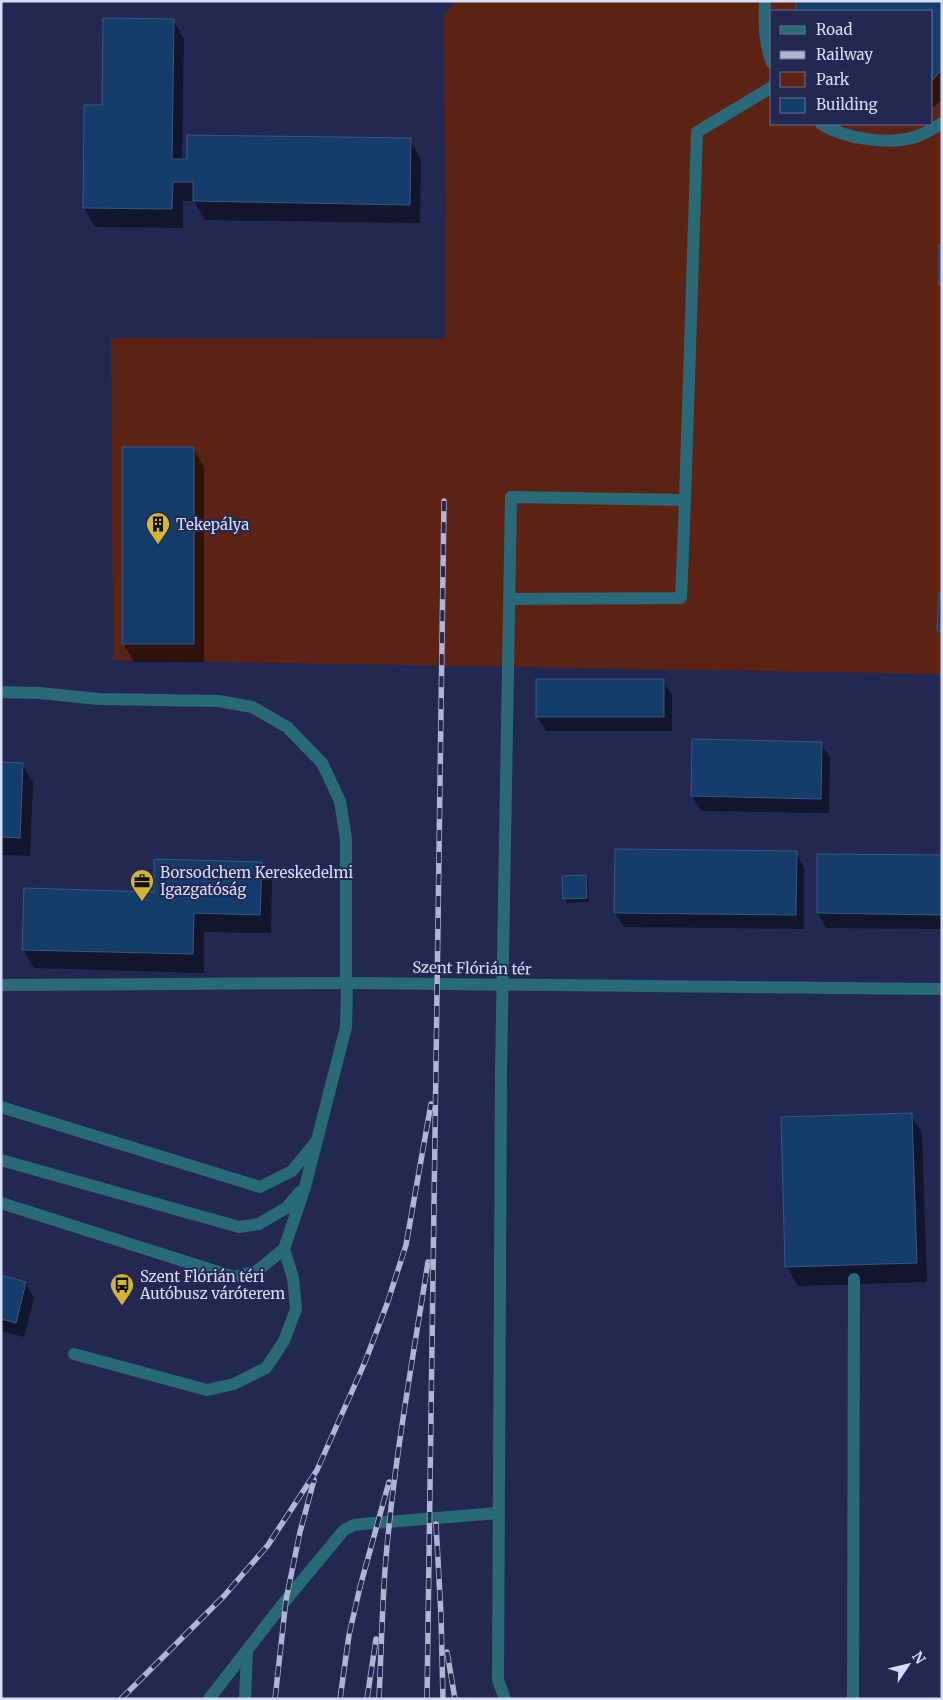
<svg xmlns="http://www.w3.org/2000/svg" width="943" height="1700" viewBox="0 0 943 1700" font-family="Merriweather,serif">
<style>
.green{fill:#5c2214;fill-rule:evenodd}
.shadow{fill:#0007}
.building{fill:#153d6c;stroke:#385880}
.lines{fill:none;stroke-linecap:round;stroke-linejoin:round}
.minor{stroke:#296a79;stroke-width:12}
.rail-casing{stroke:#afb6d4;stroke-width:5.5}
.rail{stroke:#232852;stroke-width:4;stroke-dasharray:11;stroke-linecap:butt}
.labels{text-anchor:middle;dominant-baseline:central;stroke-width:4;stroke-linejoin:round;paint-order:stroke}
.poi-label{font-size:15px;fill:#d7def9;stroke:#232852;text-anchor:start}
.street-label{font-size:15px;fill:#d7def9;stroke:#232852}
</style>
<rect width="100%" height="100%" fill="#232852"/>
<path class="green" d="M455 1H942V674L113 660 111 338 446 339 444 17ZM772 11H932V124H772Z"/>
<g class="shadow">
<polygon points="798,1 942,1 942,100 932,108 932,11 797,11"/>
<polygon points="173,20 184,39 182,161 410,140 421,159 420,223 205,220 194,201 183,201 183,228 95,227 84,208 103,106"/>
<polygon points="193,448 204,467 204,662 134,662 123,643"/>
<polygon points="663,680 672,695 672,731 546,731 537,716"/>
<polygon points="821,743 830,758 829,813 701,811 692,796"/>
<polygon points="1,764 22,764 33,783 30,856 1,855"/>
<polygon points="796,853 804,867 804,929 624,927 615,913"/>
<polygon points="819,855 942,856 942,929 826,928 818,913"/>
<polygon points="261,863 272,882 271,933 204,932 204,973 34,968 23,949 155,893"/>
<polygon points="585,876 588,880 589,902 567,903 564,898"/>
<polygon points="911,1115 922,1133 927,1282 798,1286 787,1267"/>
<polygon points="1,1277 26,1283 34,1298 24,1337 1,1331"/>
</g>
<g class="building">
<polygon points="796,1 942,1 942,69 932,81 932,11 796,11"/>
<polygon points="103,18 174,19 172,159 187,159 187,135 411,138 410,205 193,201 193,182 173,182 172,209 83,208 84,105 102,105"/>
<rect x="939" y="245" width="3" height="40"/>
<rect x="122" y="447" width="72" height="197"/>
<polygon points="939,592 942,592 942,631 937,631"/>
<rect x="536" y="679" width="128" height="38"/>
<polygon points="692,739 822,742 821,799 691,796"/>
<polygon points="1,762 23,763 20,838 1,837"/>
<polygon points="615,849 797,851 796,915 614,913"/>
<polygon points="817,854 942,855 942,915 817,913"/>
<polygon points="154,859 262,862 260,915 194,913 193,954 22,950 24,888 154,892"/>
<polygon points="586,875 587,898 563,899 562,876"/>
<polygon points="912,1113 917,1263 785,1267 781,1117"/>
<polygon points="1,1275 26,1282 16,1323 1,1319"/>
</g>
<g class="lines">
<g class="minor">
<path d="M765 1C764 22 764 43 772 63"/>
<path d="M821 124C846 139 891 146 918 136 926 133 935 128 942 123"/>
<polyline points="510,599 681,598 685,500"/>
<polyline points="1,692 39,693 99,699 219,701 252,707 287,727 322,763 340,801 346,839 346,983"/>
<polyline points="1,985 349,983 942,989"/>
<polyline points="1,1107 260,1187 292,1171 315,1143"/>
<polyline points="1,1160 239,1227 259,1224 286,1208 300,1192"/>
<polyline points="1,1203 234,1277 257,1271 284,1249 305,1187 346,1027 347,984"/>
<polyline points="74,1354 207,1390 234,1384 266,1368 284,1341 296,1309 293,1278 284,1249"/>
<polyline points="209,1699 286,1600 344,1530 354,1525 362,1524 499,1513"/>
<polyline points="245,1699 247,1651"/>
<polyline points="505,1699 498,1680 501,1072 511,497 685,500 697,132 772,87"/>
<polyline points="853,1699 854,1279"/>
</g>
<g class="rail-casing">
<g id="rail">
<polyline points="436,1524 441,1615 443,1699"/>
<polyline points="447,1652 455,1699"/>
<polyline points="121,1699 224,1596 268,1545 317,1470 365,1362 387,1304 406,1245 431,1104"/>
<polyline points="275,1699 286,1600 300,1532 314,1480"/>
<polyline points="340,1699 349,1635 360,1587 389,1482"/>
<polyline points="367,1699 376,1639"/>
<path d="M379 1699C381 1656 382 1613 385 1570 393 1466 412 1364 428 1262"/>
<polyline points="427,1699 444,501"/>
</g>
</g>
<use href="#rail" class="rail"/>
</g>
<defs>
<g id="building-pin" transform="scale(1.25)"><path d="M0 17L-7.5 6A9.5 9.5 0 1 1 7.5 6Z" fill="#d4b635" stroke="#232852"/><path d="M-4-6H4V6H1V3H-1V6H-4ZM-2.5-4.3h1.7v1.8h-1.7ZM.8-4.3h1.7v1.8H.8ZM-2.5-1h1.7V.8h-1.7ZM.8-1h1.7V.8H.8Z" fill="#111"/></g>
<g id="office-pin" transform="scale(1.25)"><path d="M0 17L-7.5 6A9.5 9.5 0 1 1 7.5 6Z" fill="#d4b635" stroke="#232852"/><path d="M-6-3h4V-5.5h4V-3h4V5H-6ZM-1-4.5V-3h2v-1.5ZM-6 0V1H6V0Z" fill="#111"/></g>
<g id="bus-pin" transform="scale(1.25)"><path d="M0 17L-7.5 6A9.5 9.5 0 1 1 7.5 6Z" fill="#d4b635" stroke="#232852"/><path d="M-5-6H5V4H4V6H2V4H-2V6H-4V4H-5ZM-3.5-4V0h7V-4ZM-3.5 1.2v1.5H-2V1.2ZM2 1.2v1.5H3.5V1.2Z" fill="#111"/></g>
</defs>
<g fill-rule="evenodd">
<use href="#building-pin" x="158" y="524"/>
<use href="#office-pin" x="142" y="881"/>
<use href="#bus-pin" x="122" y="1285"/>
</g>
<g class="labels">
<g class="poi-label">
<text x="176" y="524">Tekepálya</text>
<text x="160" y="872">Borsodchem Kereskedelmi<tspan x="160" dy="17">Igazgatóság</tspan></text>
<text x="140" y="1276">Szent Flórián téri<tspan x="140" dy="17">Autóbusz váróterem</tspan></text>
</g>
<g class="street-label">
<text transform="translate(472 968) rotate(1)">Szent Flórián tér</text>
</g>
</g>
<rect width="943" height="1700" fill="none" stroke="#d7def9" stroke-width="5"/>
<rect x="770" y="10" width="162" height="115" fill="#232852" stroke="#6b7195"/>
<rect x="780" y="26" width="25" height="8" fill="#296a79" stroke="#6b7195"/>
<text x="816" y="35" font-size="15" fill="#d7def9">Road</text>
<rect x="780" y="51" width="25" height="8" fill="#afb6d4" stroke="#6b7195"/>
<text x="816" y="60" font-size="15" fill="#d7def9">Railway</text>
<rect x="780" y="72" width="25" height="15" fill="#5c2214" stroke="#6b7195"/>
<text x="816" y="85" font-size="15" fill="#d7def9">Park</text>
<rect x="780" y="98" width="25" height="15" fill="#153d6c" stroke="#6b7195"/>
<text x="816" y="110" font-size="15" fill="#d7def9">Building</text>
<g transform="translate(908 1665) rotate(55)" stroke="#232852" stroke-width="4" paint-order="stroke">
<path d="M0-4L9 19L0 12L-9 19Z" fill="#d7def9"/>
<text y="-8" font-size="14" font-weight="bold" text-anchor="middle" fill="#d7def9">N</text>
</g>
</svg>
